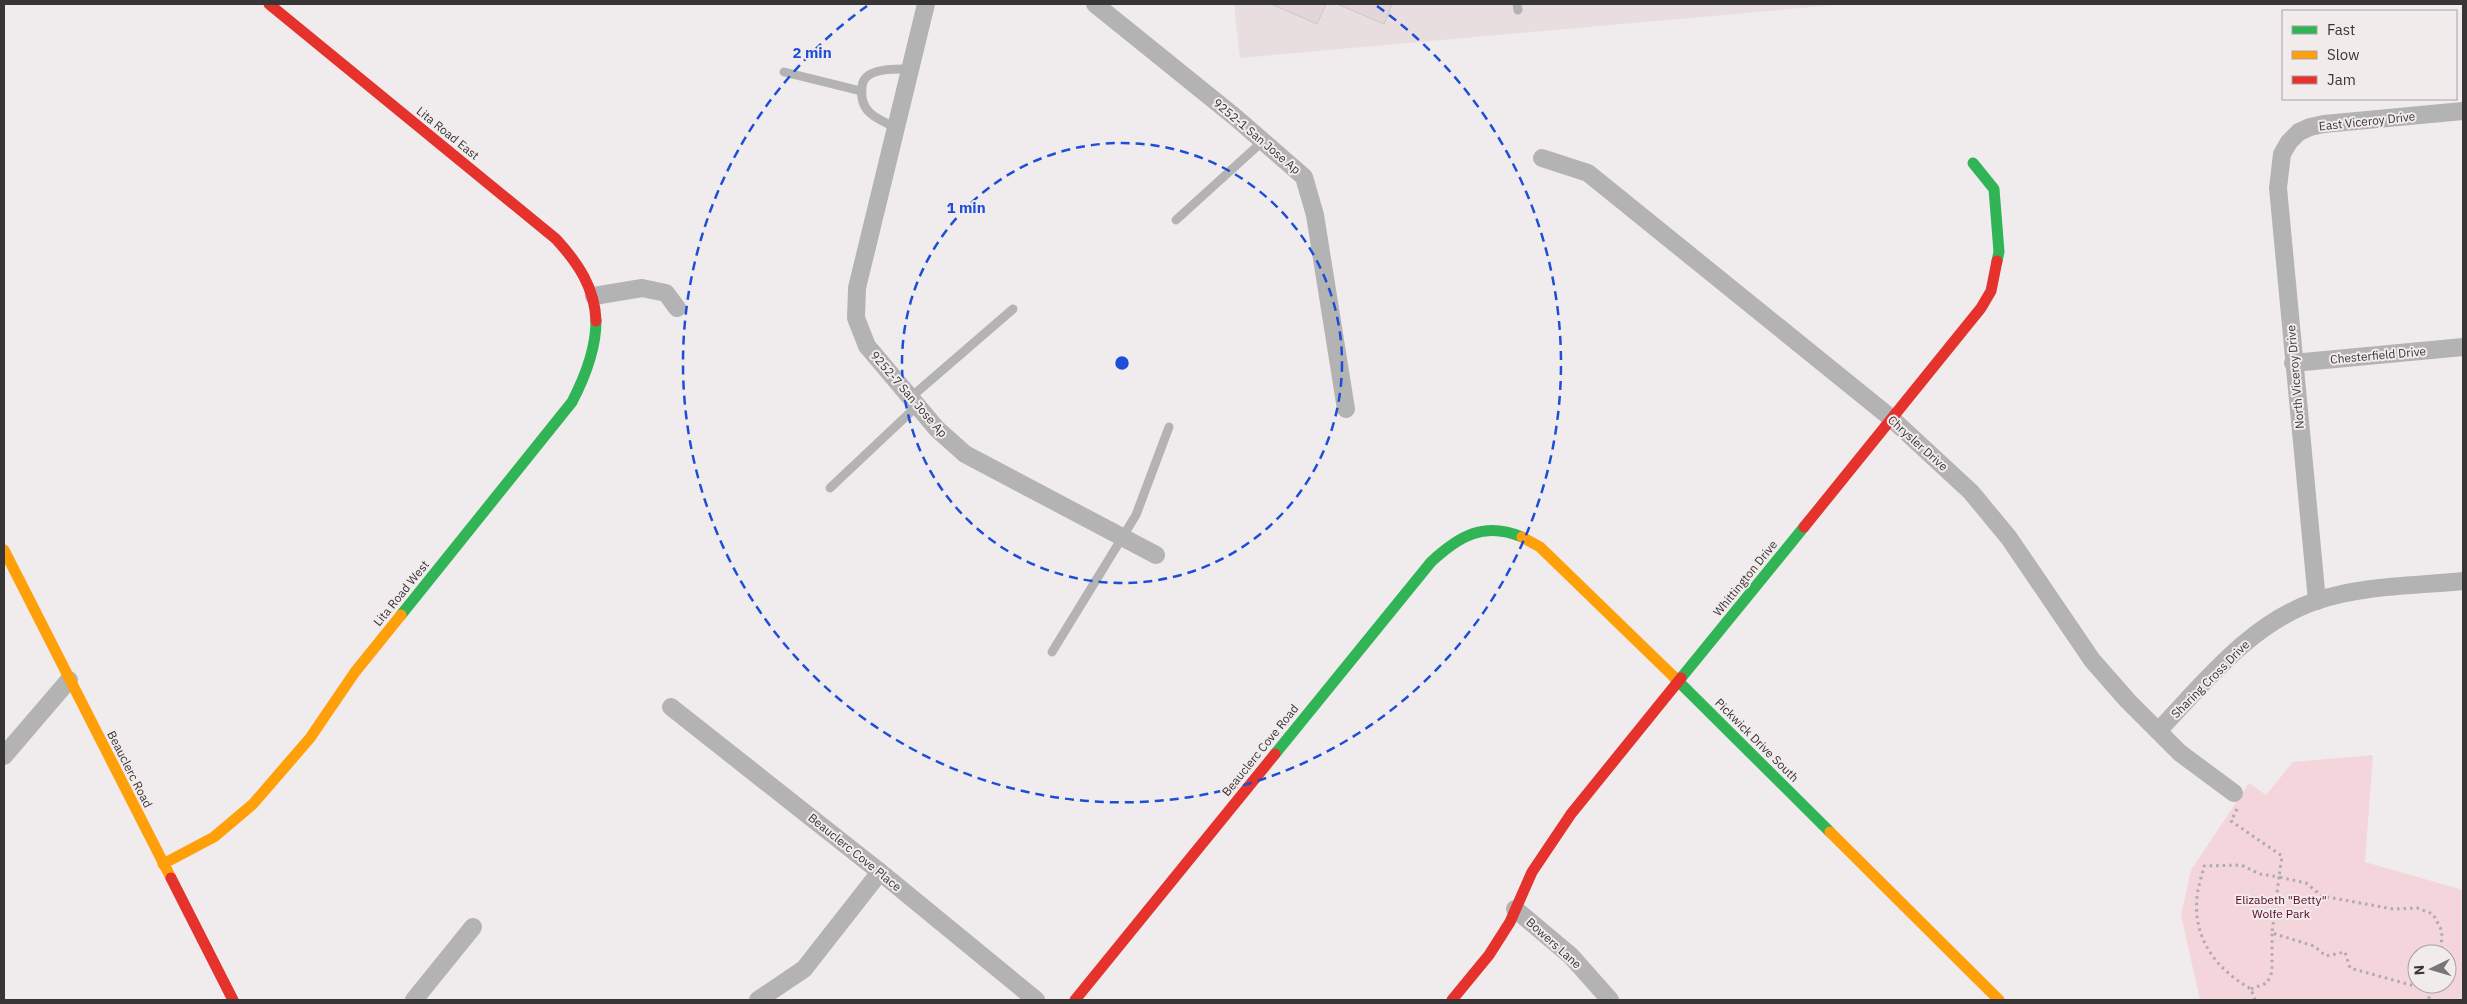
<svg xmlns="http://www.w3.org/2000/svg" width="2467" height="1004" viewBox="0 0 2467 1004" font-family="'IBM Plex Sans',sans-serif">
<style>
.built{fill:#e8dddf}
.green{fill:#f3d5db;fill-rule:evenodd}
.building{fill:#e4d5d8;stroke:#ccc9ca}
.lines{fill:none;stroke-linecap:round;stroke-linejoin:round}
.path{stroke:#adabac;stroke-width:3;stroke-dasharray:2.5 4;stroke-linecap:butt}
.lane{stroke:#b4b3b3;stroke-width:9}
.street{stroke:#b4b3b3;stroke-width:18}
.fast{stroke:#30b455;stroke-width:11}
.slow{stroke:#ff9f0a;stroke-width:11}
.jam{stroke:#e5322d;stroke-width:11}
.ring{fill:none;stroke:#1d4ed8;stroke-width:2.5;stroke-dasharray:9 6}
.labels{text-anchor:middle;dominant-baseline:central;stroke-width:4;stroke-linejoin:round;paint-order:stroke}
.street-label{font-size:12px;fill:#383536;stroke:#f1ebec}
.park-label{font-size:12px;fill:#560726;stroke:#f1ebec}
.centre{fill:#1d4ed8;stroke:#f1ebec;stroke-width:2.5}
.ring-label{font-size:15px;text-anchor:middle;font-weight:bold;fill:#1d4ed8;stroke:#f1ebec;stroke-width:4;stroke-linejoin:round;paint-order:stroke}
</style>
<rect width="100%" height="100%" fill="#f0eced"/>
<polygon class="built" points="1234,4 1846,4 1240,58"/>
<path class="green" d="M2373 755 2365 862 2463 890V1000H2200L2181 915 2191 870 2249 783 2266 795 2293 762ZM2417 954H2447V984H2417Z"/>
<g class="building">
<polygon points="1271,4 1326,4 1317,24"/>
<polygon points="1337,4 1392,4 1384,24"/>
</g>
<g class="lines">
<g class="path">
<polyline points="2237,809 2231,821 2282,856 2279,877 2306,883 2322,896 2393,909 2417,908 2433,914 2442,931 2441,954"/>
<polyline points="2251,989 2267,983 2272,972 2272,933"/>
<path d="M2255 1000 2251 989C2216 969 2193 939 2197 897 2198 886 2202 876 2204 866L2241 865 2260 874 2279 877 2272 933 2314 946 2326 956 2345 952 2350 968 2429 990V1000"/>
</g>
<g class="lane">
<polyline points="1517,4 1518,10"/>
<polyline points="784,72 861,91"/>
<path d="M897 128C878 119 859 113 862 88 862 83 864 78 869 75 880 68 898 69 911 69"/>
<polyline points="1176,220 1263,141"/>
<polyline points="910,398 1013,309"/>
<polyline points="830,488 917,406"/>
<polyline points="1052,652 1136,515 1169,427"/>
</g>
<g class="street">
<polyline points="926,4 857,288 856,318 867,346 937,429 965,454 1156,555"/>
<polyline points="1095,4 1235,117 1304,177 1315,215 1346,409"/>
<polyline points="1542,158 1588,173 1891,418 1971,492 2009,538 2092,660 2128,701 2180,753 2234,793"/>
<polyline points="594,296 642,288 666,293 677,308"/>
<polyline points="2293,363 2463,347"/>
<polyline points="2317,601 2278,188 2282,154 2289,142 2299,132 2310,127 2324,124 2463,111"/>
<polyline points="671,707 880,872 1036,1000"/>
<path d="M2159 730C2205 682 2251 623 2316 601 2363 585 2415 586 2463 581"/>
<polyline points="4,756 69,680"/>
<polyline points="1515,909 1571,956 1610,1000"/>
<polyline points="414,1000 473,927"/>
<polyline points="758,1000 804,969 880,872"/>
</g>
<g class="fast">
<polyline points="1973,163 1994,189 1999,252 1997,261"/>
<path d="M401 615 572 402C585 377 596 350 596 321"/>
<polyline points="1673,676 1830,832"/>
<polyline points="1681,678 1804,527"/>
<path d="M1275 754 1431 562C1459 536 1484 521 1522 537"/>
</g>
<g class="slow">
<polyline points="1522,537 1540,547 1673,676"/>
<polyline points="4,550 171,878"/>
<polyline points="1830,832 1999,1000"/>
<polyline points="163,864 214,837 253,804 310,738 355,672 401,615"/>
</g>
<g class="jam">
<path d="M269 4 556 239C578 263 595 288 596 321"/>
<polyline points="1804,527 1981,308 1991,291 1997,261"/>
<polyline points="171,878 233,1000"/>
<polyline points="1075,1000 1275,754"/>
<polyline points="1452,1000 1489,955 1510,922 1532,872 1571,814 1681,678"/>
</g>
</g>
<g class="ring">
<circle cx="1122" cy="363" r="220"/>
<path d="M1377 6A439 439 0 1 1 867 6"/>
</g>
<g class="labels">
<g class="street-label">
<text transform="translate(2367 121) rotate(-6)">East Viceroy Drive</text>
<text transform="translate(448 133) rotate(39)">Lita Road East</text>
<text transform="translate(1257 136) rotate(40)">9252-1 San Jose Ap</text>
<text transform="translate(2378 355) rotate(-5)">Chesterfield Drive</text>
<text transform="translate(2295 377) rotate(-95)">North Viceroy Drive</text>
<text transform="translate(909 394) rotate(49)">9252-7 San Jose Ap</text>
<text transform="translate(1918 443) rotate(42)">Chrysler Drive</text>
<text transform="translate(1745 578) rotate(-51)">Whittington Drive</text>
<text transform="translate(401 593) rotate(-51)">Lita Road West</text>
<text transform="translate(2210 679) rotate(-45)">Sharing Cross Drive</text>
<text transform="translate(1757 740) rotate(45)">Pickwick Drive South</text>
<text transform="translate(1260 750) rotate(-51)">Beauclerc Cove Road</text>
<text transform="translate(130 769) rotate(63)">Beauclerc Road</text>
<text transform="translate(855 852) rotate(39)">Beauclerc Cove Place</text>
<text transform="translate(1554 943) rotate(42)">Bowers Lane</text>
</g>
<g class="park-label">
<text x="2281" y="899">Elizabeth "Betty"<tspan x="2281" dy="14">Wolfe Park</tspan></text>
</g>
</g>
<circle cx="1122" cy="363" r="8" class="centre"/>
<g class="ring-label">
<text x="812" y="58">2 min</text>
<text x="966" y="213">1 min</text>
</g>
<rect width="2467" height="1004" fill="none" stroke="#383536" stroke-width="10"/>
<rect x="2282" y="10" width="175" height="90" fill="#f1ebec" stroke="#a7a2a3"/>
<rect x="2292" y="26" width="25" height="8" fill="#30b455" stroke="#a7a2a3"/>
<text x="2327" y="35" font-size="15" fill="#383536">Fast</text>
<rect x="2292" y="51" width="25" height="8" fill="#ff9f0a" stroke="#a7a2a3"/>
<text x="2327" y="60" font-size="15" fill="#383536">Slow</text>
<rect x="2292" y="76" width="25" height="8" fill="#e5322d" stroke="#a7a2a3"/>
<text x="2327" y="85" font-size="15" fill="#383536">Jam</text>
<g transform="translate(2432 969) rotate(265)"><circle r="24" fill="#f1ebec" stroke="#a7a2a3"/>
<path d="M0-4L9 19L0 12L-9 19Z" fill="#787576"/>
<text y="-8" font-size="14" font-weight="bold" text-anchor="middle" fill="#383536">N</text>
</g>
</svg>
